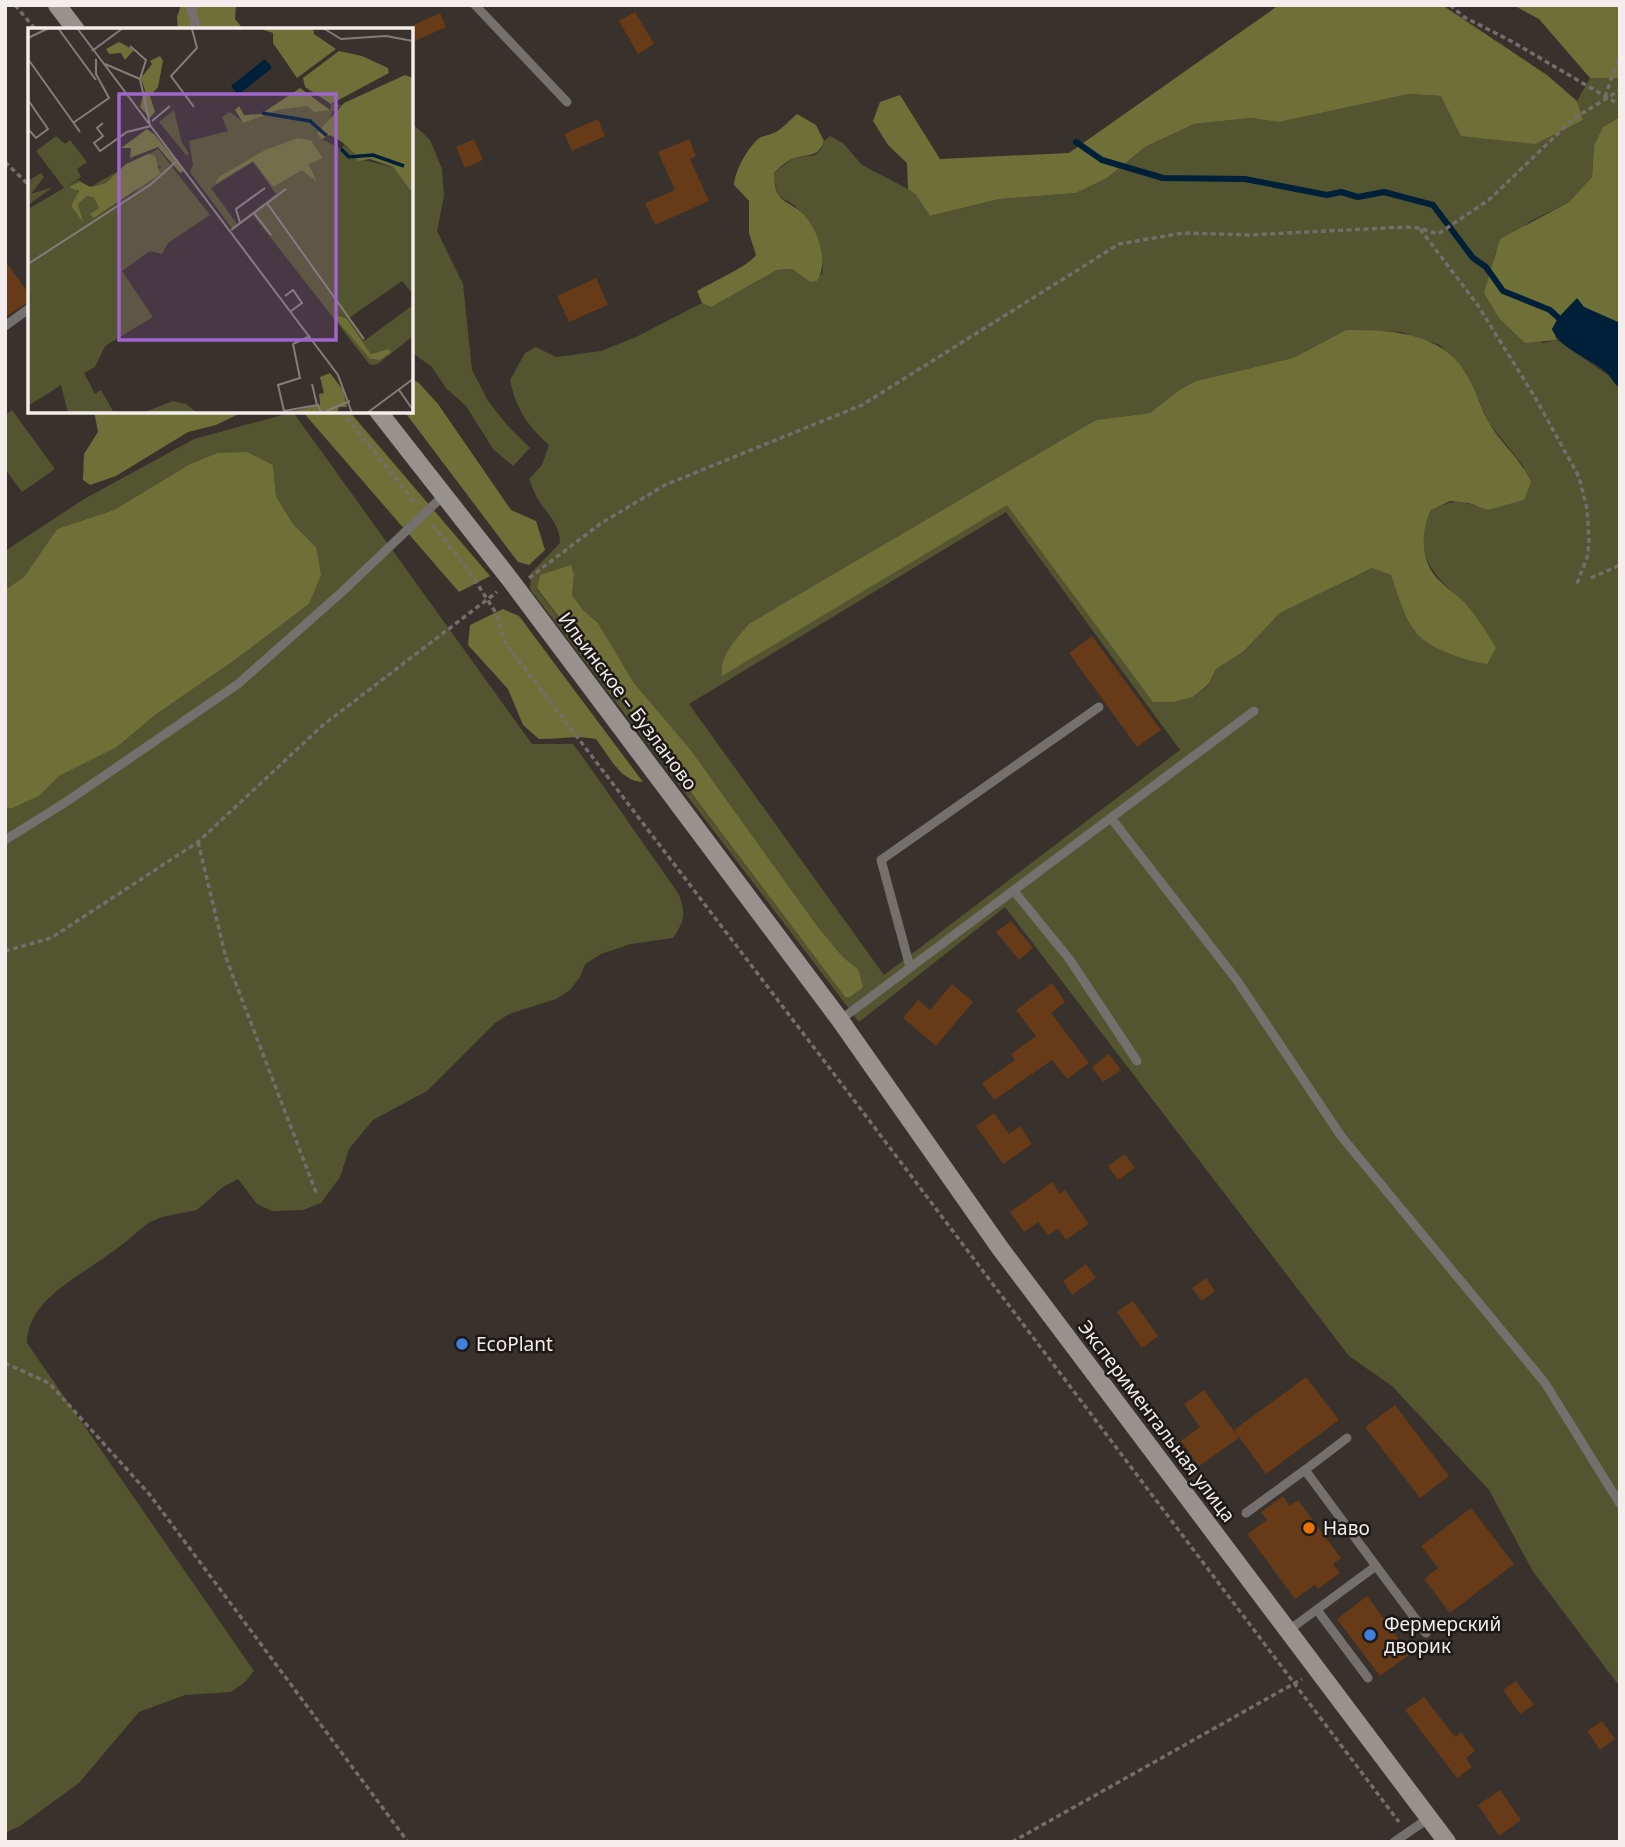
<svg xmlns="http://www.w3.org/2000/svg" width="1625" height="1847" viewBox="0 0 1625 1847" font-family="'Noto Sans',sans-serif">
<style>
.green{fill:#535530;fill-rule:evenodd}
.forest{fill:#6e7038}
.water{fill:#001f39}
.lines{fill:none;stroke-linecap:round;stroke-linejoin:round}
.stream{stroke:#001f39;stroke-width:6}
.building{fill:#673a18}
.path{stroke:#746e6a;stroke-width:3.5;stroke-dasharray:5 3.5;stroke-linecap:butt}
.lane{stroke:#73706d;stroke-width:9}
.secondary{stroke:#97928d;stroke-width:18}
.shop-dot{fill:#3f7fe0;stroke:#1d1917;stroke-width:2.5}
.food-dot{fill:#e8710a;stroke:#1d1917;stroke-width:2.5}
.labels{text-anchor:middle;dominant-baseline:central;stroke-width:5;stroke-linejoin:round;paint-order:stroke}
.street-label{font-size:19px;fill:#f3eeeb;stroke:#1d1917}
.poi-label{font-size:19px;fill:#f3eeeb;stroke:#1d1917;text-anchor:start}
.inset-river{fill:none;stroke:#001f39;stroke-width:3.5}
.inset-road{fill:none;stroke:#837d78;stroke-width:2}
.view{fill:#9f66cc;fill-opacity:0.15;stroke:#9f66cc;stroke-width:3.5}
.inset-edge{fill:none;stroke:#f3eeeb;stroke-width:3.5}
</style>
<rect width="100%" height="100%" fill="#38312c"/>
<g class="green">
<path d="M1590 78H1620V117L1603 127 1594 145 1592 177 1569 202 1529 222 1496 251 1492 266 1542 343 1557 340 1608 375 1620 388V1687L1532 1570 1489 1490 1392 1386 1349 1356 1005 907 859 1022 530 589 531 573 560 543C560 525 549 516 539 501 535 495 532 486 529 479L542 465 549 445C527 425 516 409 510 380L525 353 536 347 556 357 601 351 636 337 702 303 712 306 777 270 792 269 810 282 822 274C825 252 815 228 800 211 784 193 776 206 774 173L793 158 815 155 821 149 824 141 830 136 843 143 862 165 908 189 916 195 931 216 1000 199 1076 193 1107 178 1145 147 1194 124 1250 118 1279 122 1409 94 1441 96 1583 120 1577 101ZM1346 330 1401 332 1440 345 1466 372 1489 423 1524 467 1487 510C1462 500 1454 499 1431 510 1411 555 1433 574 1464 603L1429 642 1414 631 1391 575 1372 568 1280 613 1243 652 1216 669 1209 685 1193 697 1174 702 1153 701 1008 504 723 675 1096 420 1150 413 1179 390 1196 381 1293 358ZM1006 512 1180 750 884 975 689 704ZM540 575H574L572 595 583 610 598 623 634 683 690 749 818 927 843 957 858 969 845 997 537 589Z"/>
<polygon points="414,125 430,140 442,169 444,196 437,231 463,284 472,370 488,401 507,425 530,448 513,466 493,449 466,406 446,388 432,367 411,352 411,127"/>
<polygon points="12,410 55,469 22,492 5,469 5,415"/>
<path d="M293 412 532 744H573L587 763 678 893C686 911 685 921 673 938L631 944 601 954 585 964 580 977 570 990 556 999 509 1014 495 1023 427 1091 373 1120 349 1149 340 1177 321 1203 303 1210 272 1211 257 1204 238 1179 223 1187 197 1210 162 1217 148 1223C135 1234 123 1245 109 1254 79 1277 27 1300 27 1343L254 1671 244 1683 231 1692 185 1695 139 1712 79 1783 20 1826 5 1833V808H13L39 796 59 776 117 747 155 715 232 662 309 604 316 547 293 524 276 496 273 465 217 453 190 464 114 510 57 529 24 577 5 590V551L84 499 194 439Z"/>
</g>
<g class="forest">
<polygon points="181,5 236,5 235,19 244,30 178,30 177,17"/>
<polygon points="1279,5 1442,5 1547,75 1577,101 1583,120 1535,144 1461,136 1441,96 1409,94 1279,122 1250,118 1194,124 1145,147 1107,178 1076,193 1000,199 930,216 916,195 908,189 907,163 888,145 873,121 880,102 900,95 940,159 1069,153"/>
<polygon points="1513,5 1620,5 1620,78 1590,78 1539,19"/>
<path d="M797 114 816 125 824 141C818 159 807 153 792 159 785 162 779 168 774 173 775 180 774 188 778 194 782 202 793 205 800 211 817 226 830 261 817 281L810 282 792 269 777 270 711 307 702 303 697 291C711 283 750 265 756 255L749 233V201L734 185C735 171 746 151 756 141 761 135 769 136 776 132 784 127 791 119 797 114Z"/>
<polygon points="1620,117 1620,323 1584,307 1552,329 1557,340 1525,343 1499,318 1484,293 1500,239 1569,202 1592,177 1594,145 1603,127"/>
<path d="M1346 330C1389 330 1440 331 1466 373 1475 388 1480 406 1488 421 1500 443 1521 459 1531 482L1524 500 1487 510 1469 503 1450 501 1431 510C1421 531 1420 558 1436 577 1445 587 1456 594 1465 603 1477 617 1487 632 1496 648L1487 664C1466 661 1426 648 1414 630 1404 617 1397 591 1391 575L1372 568 1280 613 1243 652 1216 669 1209 684 1193 697 1174 702H1153L1007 505 722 676C719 655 737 639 749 624L1096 420 1150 413 1179 390 1196 381 1293 358Z"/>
<polygon points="411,378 419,383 438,404 511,510 536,521 545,550 529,565 518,562 404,411 411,411"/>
<polygon points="94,411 245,411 216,425 188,432 116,476 90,485 83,480 84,454 98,432"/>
<polygon points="302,411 349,411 490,576 459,592"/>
<polygon points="247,452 273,465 276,496 293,524 316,547 321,575 309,604 232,662 155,715 117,747 59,776 39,796 13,808 5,808 5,590 24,577 57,529 114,510 190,464 217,453"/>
<polygon points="571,565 574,575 572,595 583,610 598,623 634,683 690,749 818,927 843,957 858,969 863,987 850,997 845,997 537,588 540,575"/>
<path d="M503 609 519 616 643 782C621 782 609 756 596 739 576 735 560 739 539 739L523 725 508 689 468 645 470 625Z"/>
</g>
<path class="water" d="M1577 298 1584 307 1620 323V388C1614 384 1613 380 1609 375 1591 357 1564 353 1552 329L1558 318Z"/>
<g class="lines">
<polyline class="stream" points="1076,142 1102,160 1163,178 1245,179 1327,195 1341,192 1358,197 1384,192 1433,205 1473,258 1486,267 1503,291 1550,310 1564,323"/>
</g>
<g class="building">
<polygon points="635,12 654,44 638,54 619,21"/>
<polygon points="440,13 446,27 415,41 409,27"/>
<polygon points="598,119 605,136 572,151 564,134"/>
<polygon points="474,139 483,160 465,168 456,147"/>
<polygon points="689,139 696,156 690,159 709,201 655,225 645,203 675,190 658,152"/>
<polygon points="5,261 30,295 30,301 5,317"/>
<polygon points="596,278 608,305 569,322 557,296"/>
<polygon points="1092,636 1161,730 1137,747 1069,653"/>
<polygon points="1011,921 1033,948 1019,960 996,932"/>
<polygon points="1052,983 1065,1002 1051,1013 1089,1063 1067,1079 1052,1060 994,1100 982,1083 1015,1060 1011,1054 1036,1036 1016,1010"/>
<polygon points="952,984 973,1002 936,1046 903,1018 918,1000 930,1010"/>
<polygon points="1109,1054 1121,1070 1103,1082 1092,1067"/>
<polygon points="994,1113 1009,1134 1020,1126 1032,1144 1003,1164 976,1126"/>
<polygon points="1125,1154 1135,1168 1118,1180 1108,1166"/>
<polygon points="1052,1182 1060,1194 1065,1190 1089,1224 1066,1240 1058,1229 1048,1235 1038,1222 1024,1232 1010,1212"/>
<polygon points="1086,1264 1096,1278 1072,1295 1063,1281"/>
<polygon points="1206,1278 1215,1291 1202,1301 1192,1288"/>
<polygon points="1133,1301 1158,1336 1142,1348 1117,1312"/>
<polygon points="1306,1377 1339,1420 1266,1474 1234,1430"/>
<polygon points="1204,1390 1239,1438 1199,1466 1181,1441 1200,1427 1184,1404"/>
<polygon points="1395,1405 1449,1476 1420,1498 1365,1427"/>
<polygon points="1283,1496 1290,1506 1298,1500 1341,1558 1333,1564 1340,1573 1318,1589 1315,1585 1295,1599 1247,1534 1267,1520 1261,1512"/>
<polygon points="1471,1508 1514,1564 1450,1613 1424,1579 1438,1568 1421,1546"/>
<polygon points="1367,1596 1410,1654 1380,1676 1337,1619"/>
<polygon points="1516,1681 1534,1705 1520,1714 1503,1690"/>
<polygon points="1424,1697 1455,1737 1461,1732 1475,1751 1466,1758 1472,1767 1457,1778 1405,1710"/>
<polygon points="1602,1721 1615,1739 1600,1750 1587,1731"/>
<polygon points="1500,1790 1521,1820 1499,1836 1478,1805"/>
</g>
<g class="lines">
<g class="path">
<polyline points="15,5 36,30"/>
<polyline points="1450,5 1464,17 1511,41 1620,105"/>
<polyline points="1605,97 1620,54"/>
<polyline points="5,162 30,186"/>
<polyline points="1420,229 1477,304 1536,399 1579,477 1587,509 1589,542 1587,558 1576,586"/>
<polyline points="342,411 417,505"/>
<polyline points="433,525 469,571 496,613 504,641 844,1087 1399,1822"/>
<polyline points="529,578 600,524 665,485 862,405 1119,244 1183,233 1249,235 1405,227 1419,228 1438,234 1490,199 1573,119 1620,90"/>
<polyline points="1591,578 1620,565"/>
<polyline points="198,842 226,958 317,1195"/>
<polyline points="5,951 51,938 198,842 323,725 497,592"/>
<polyline points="5,1363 49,1383 150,1495 408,1842"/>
<polyline points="1012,1842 1302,1679"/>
</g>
<g class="lane">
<polyline points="190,5 197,30"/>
<polyline points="475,5 567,102"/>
<polyline points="5,326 30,308"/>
<polyline points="1111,818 1236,979 1341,1136 1545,1383 1620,1504"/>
<polyline points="5,840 66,802 238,684 343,591 444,495"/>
<polyline points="1014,891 1070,960 1137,1061"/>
<polyline points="910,967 881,860 1099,707"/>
<polyline points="840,1020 1254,711"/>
<polyline points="1305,1470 1347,1438"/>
<polyline points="1246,1513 1305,1470 1376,1566 1289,1630"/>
<polyline points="1376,1566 1426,1633"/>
<polyline points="1317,1610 1368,1678"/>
<polyline points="1394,1842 1429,1818"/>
</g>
<g class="secondary">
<polyline points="57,5 76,30"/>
<polyline points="378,411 512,582 840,1020 1000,1248 1447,1842"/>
</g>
</g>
<g class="shop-dot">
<circle cx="462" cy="1344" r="7"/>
<circle cx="1370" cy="1635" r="7"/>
</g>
<circle class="food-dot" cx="1309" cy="1528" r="7"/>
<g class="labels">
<g class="street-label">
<text transform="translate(628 701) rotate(53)">Ильинское – Бузланово</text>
<text transform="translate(1157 1421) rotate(53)">Экспериментальная улица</text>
</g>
<g class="poi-label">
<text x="476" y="1344">EcoPlant</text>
<text x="1323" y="1528">Наво</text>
<text x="1384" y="1624">Фермерский<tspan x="1384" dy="22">дворик</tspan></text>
</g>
</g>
<g transform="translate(28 28)">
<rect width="385" height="385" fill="#38312c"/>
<path d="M303 76 314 77 305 83 294 111 313 121 316 117 335 132 365 139 385 166V266L374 253 321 290 336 313 385 277V308L350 336 342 337 225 187 205 202 162 144 165 137 161 113 200 103 194 89 202 84 215 94 250 82 279 78 302 82ZM270 110 283 112 294 128 281 136 289 154 274 141 245 159 225 133ZM225 134 248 166 209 196 183 160ZM307 289 319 291 343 326 360 321 364 324 352 332 342 331ZM146 82 154 115 161 125 159 128 131 94ZM28 108 37 116 42 112 59 134 49 141 53 149 38 159 51 152 62 159 130 121 182 187 140 215 134 226 122 223 94 243 125 289 77 318 67 339 56 345 67 366 73 362 86 385H40L33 357 0 378V181L36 160 8 123ZM116 128 133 139 106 165 66 190 64 186 71 180 66 170 59 168 50 176 56 196 43 178 52 167 48 161 78 155ZM13 145 16 149 3 166 25 159 0 177V153ZM145 373 158 376 169 385H114Z" fill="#535530" fill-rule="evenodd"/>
<path d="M230 0H285L286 6 308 21 269 50 245 15V5ZM91 14 106 22 97 32 93 25 81 26 78 21ZM311 23 334 28 360 40 361 45 303 76 277 59 275 50ZM132 28 135 33 130 59 122 68 127 84 122 90 112 79 117 62 113 50 124 36 122 33ZM377 47 385 50V166L365 139 342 131 329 133 328 127 314 114 302 107 294 111 289 105 316 75ZM272 60 302 82 286 84 279 78 250 82 215 95 207 82 211 78 216 87 233 86ZM119 101 127 107 156 143 152 145 130 119 102 130 103 120H93ZM270 110 283 112 295 130 281 136 289 154 274 142 245 159 225 133 187 156 191 149 237 122ZM120 126 127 128 132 146 66 190 62 186 71 180 66 170 59 168 50 176 56 196 43 178 51 163 41 159 52 154 62 159 78 155 98 136ZM310 288 319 291 343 326 360 321 364 324 352 332 342 331 307 290ZM302 345 315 362 319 379H311L309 385H258L292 377 291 366 296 365 292 349Z" fill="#6e7038"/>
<path d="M237 31 244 40 210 67 203 58Z" fill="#001f39"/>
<path class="inset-river" d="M234 85 282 93 299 108M313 121 321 129 345 127 376 138"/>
<path class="inset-road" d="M30 0 68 52M49 0 310 347 324 385M158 0H200M295 0 313 11 358 8 385 13M164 1 169 20 143 48 166 79M0 10 21 0M102 18 118 32 112 51M64 23 95 0M0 31 52 104M77 36 112 51 122 97M0 72 20 101 8 110 0 101M124 93 142 78M45 95 81 70 68 46V31M75 95 69 100 75 108 66 115 72 123 99 104 123 98M239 175 336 311M226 185 243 207M212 195 208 181 237 160M203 202 258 161M0 236 122 157 150 132M257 268 265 262 274 275 263 283M282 308 265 316 272 350 250 357 256 383 290 377 293 385M284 356 289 377M371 362 385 382M298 383 322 373M339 385 385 351"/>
<path class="view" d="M91 66H308V312H91Z"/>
<rect width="385" height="385" class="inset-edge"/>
</g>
<rect width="1625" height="1847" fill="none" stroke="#f3eeeb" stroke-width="14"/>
</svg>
